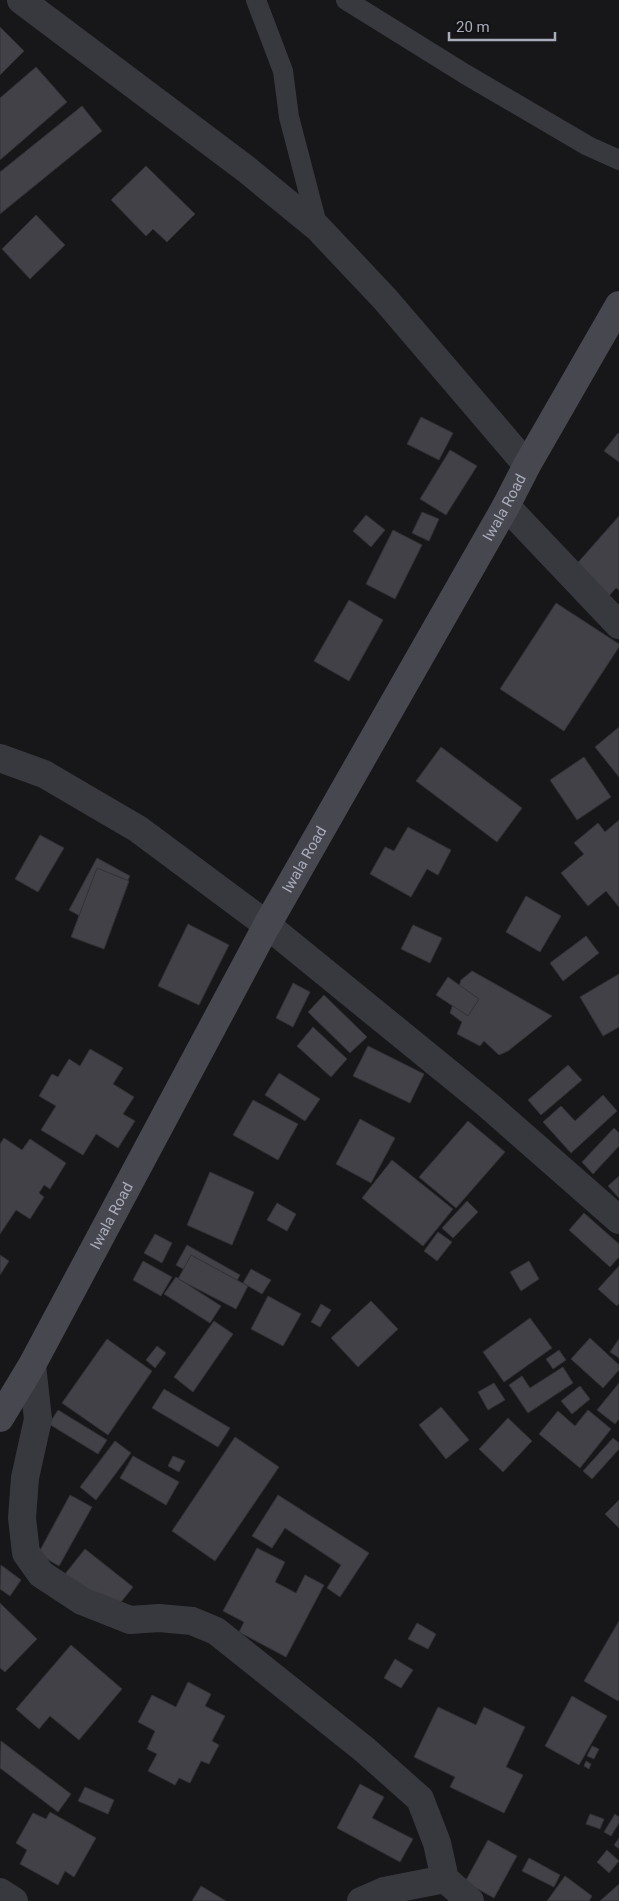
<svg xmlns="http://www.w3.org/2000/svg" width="619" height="1901" viewBox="0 0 619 1901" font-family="Roboto,sans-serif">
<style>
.building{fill:#414147;stroke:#323136}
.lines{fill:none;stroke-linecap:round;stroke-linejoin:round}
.lane{stroke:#38383f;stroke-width:20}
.street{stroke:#38383f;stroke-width:28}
.secondary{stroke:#46474f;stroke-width:28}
.labels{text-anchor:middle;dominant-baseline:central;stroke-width:4.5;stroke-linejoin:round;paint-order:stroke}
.street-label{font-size:15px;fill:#a8acbb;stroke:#121215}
</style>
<rect width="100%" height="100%" fill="#17171a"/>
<g class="building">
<polygon points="0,27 24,51 0,75"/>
<polygon points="36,67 67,102 0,160 0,98"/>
<polygon points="82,106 102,131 0,214 0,172"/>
<polygon points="146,166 195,214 167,242 153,229 146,236 111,200"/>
<polygon points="36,215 65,245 30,279 2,249"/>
<polygon points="421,417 453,433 439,460 407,444"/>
<polygon points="618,433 619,434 619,462 604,451"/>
<polygon points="450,450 477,466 446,515 420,499"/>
<polygon points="422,512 439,519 429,541 412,533"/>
<polygon points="366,515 385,530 371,547 353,531"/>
<polygon points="619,516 619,590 616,588 607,598 574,567"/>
<polygon points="393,530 422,545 395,599 366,584"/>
<polygon points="349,600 383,620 349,681 314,661"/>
<polygon points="556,603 619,644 619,647 564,731 500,689"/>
<polygon points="619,727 619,777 595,747"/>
<polygon points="441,747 522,808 497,842 416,781"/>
<polygon points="584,757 611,797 577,820 550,780"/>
<polygon points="619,820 619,907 606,891 588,906 561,873 584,854 574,843 598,823 605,832"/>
<polygon points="408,827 451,850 438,875 427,869 411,897 370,874 385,847 394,851"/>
<polygon points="40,835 64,848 38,892 15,879"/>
<polygon points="97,858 130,876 102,928 69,910"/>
<polygon points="97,868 129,881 104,949 71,937"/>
<polygon points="526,896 561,916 540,952 506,932"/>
<polygon points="188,924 229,945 199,1005 158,986"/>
<polygon points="413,925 442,938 430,963 401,949"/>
<polygon points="586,936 599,953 563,981 550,963"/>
<polygon points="472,971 490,981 552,1016 508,1051 499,1055 484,1041 480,1046 457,1034 462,1022 450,1013 461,980"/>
<polygon points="619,974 619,1027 603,1036 580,997"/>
<polygon points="448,977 479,999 468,1016 436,995"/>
<polygon points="293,983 310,992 293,1027 276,1018"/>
<polygon points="324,995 367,1037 350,1053 308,1012"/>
<polygon points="313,1027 347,1059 331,1077 297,1046"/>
<polygon points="368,1046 424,1074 410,1103 353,1076"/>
<polygon points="90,1049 123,1068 113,1084 134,1097 123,1114 135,1121 118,1148 96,1134 83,1155 41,1130 56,1106 39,1096 52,1074 58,1077 69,1059 80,1066"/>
<polygon points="568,1065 582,1080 541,1115 528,1100"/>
<polygon points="279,1073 320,1099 305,1121 265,1095"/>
<polygon points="603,1095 617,1111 571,1153 543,1122 561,1106 575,1121"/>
<polygon points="253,1100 298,1124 278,1160 233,1135"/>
<polygon points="360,1119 395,1138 371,1183 336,1164"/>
<polygon points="468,1121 505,1152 456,1208 419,1177"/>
<polygon points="614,1128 619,1133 619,1146 593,1174 582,1162"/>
<polygon points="4,1138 22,1150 30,1139 66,1163 50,1189 44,1185 39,1193 44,1197 30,1219 16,1210 0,1234 0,1144"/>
<polygon points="392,1160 453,1209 423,1246 362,1198"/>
<polygon points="210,1172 254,1192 232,1245 187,1225"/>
<polygon points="619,1176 619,1198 608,1186"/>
<polygon points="467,1201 478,1212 453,1238 442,1228"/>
<polygon points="277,1203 296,1214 287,1231 267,1220"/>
<polygon points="584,1213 619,1244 619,1257 610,1267 569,1230"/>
<polygon points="438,1232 452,1242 437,1261 424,1251"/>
<polygon points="155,1234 172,1243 162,1263 144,1253"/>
<polygon points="187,1245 240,1275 229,1295 176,1265"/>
<polygon points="0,1255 9,1261 0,1275"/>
<polygon points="191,1255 248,1286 236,1309 178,1279"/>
<polygon points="143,1261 172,1277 161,1296 133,1280"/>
<polygon points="529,1261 539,1279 521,1291 510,1272"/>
<polygon points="619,1266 619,1303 617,1306 598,1289"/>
<polygon points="251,1269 271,1280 262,1294 243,1283"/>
<polygon points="176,1277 221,1306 210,1323 164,1294"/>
<polygon points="268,1296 301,1314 283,1346 251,1329"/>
<polygon points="371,1301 398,1329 358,1367 331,1338"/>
<polygon points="321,1304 331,1310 320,1327 311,1322"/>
<polygon points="530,1318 552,1348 504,1382 483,1352"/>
<polygon points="214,1321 233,1334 193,1392 174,1377"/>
<polygon points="590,1338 619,1365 619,1370 603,1388 571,1359"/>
<polygon points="107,1339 152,1371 108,1435 62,1403"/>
<polygon points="619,1339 619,1358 610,1352"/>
<polygon points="157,1346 166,1353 155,1368 146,1360"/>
<polygon points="559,1350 566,1360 553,1369 546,1359"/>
<polygon points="563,1367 573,1383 528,1413 509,1385 522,1376 530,1388"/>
<polygon points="494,1383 505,1400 488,1410 478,1392"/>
<polygon points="619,1383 619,1419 615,1424 597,1410"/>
<polygon points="580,1386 590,1399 572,1414 561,1401"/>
<polygon points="164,1389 230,1428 218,1447 152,1408"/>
<polygon points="441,1407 469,1440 446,1459 419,1425"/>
<polygon points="58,1410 107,1440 98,1454 49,1424"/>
<polygon points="588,1410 611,1429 580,1468 539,1434 558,1411 575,1426"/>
<polygon points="508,1418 532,1441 503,1472 479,1449"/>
<polygon points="235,1437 279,1467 215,1561 172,1531"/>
<polygon points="613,1438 619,1443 619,1449 592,1479 583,1471"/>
<polygon points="115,1441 131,1453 96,1500 80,1487"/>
<polygon points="133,1456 179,1482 166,1505 120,1478"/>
<polygon points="173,1456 185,1461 179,1472 168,1466"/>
<polygon points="70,1495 92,1507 59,1566 38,1554"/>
<polygon points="278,1495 369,1553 340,1597 327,1588 341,1565 285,1528 272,1548 252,1536"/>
<polygon points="619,1500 619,1528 605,1514"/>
<polygon points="257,1548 285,1562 275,1582 296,1593 305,1575 324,1585 286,1657 239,1632 244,1622 223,1611"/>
<polygon points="85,1549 133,1587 113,1612 65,1574"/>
<polygon points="1,1565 21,1580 10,1596 0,1589"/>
<polygon points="0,1603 37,1639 5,1672 0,1668"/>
<polygon points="619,1621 619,1699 618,1701 584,1681"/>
<polygon points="417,1623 436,1634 428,1649 408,1639"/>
<polygon points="71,1645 122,1689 79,1740 50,1716 39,1729 16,1709"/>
<polygon points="395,1659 413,1670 401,1688 384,1678"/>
<polygon points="188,1682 211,1694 205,1706 225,1716 212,1741 219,1745 209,1764 201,1761 190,1783 179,1778 175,1785 148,1771 157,1754 147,1749 155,1731 138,1722 152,1695 176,1707"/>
<polygon points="572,1696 607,1716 579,1765 545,1746"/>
<polygon points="438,1707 476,1725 484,1707 525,1727 506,1767 523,1775 504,1813 450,1787 455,1777 414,1757"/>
<polygon points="1,1741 71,1794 58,1812 0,1768"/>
<polygon points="592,1746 599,1749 594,1759 587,1756"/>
<polygon points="586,1761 591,1764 589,1769 584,1766"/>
<polygon points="360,1784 384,1797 372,1818 413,1839 400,1862 337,1828"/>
<polygon points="85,1787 114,1800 108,1814 78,1801"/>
<polygon points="50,1812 96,1838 74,1877 65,1871 58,1885 20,1864 27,1850 16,1843 33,1813 46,1819"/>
<polygon points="590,1814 604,1819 600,1829 586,1824"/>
<polygon points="615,1814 619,1817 619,1823 611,1836 604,1832"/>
<polygon points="619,1838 619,1849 614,1845"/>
<polygon points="488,1840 517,1856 494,1898 465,1882"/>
<polygon points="607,1850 619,1861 609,1873 597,1862"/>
<polygon points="529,1858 560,1875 554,1887 522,1871"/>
<polygon points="565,1876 592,1896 589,1901 547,1901"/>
<polygon points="619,1884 619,1901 600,1901"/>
<polygon points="201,1886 226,1901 192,1901"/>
</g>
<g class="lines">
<g class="lane">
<polyline points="256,0 283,71 289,117 318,228"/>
<polyline points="346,0 465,74 588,146 619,160"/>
</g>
<g class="street">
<polyline points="21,0 246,169 318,228 385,299 527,465"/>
<polyline points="506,506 619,625"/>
<polyline points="0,758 44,774 138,829 267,925 488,1105 619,1220"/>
<polyline points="32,1365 38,1419 25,1478 22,1518 26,1553 41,1574 82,1601 130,1620 159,1618 192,1621 216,1631 365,1750 420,1799 437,1843 445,1879 470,1901"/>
<polyline points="0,1892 14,1901"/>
<polyline points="361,1901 384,1891 445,1879"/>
</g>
<path class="secondary" id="s1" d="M0 1418 32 1365 267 925 506 506 527 465 619 305"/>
</g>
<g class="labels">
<g class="street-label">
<text stroke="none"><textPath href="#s1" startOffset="1041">Iwala Road</textPath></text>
<text stroke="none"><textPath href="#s1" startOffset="636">Iwala Road</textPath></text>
<text stroke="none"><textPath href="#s1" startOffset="231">Iwala Road</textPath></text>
</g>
</g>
<path d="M449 32v8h106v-8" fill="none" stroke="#a8acbb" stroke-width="2.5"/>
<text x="456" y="32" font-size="15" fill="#a8acbb" stroke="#121215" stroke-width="4" paint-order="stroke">20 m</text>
</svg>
